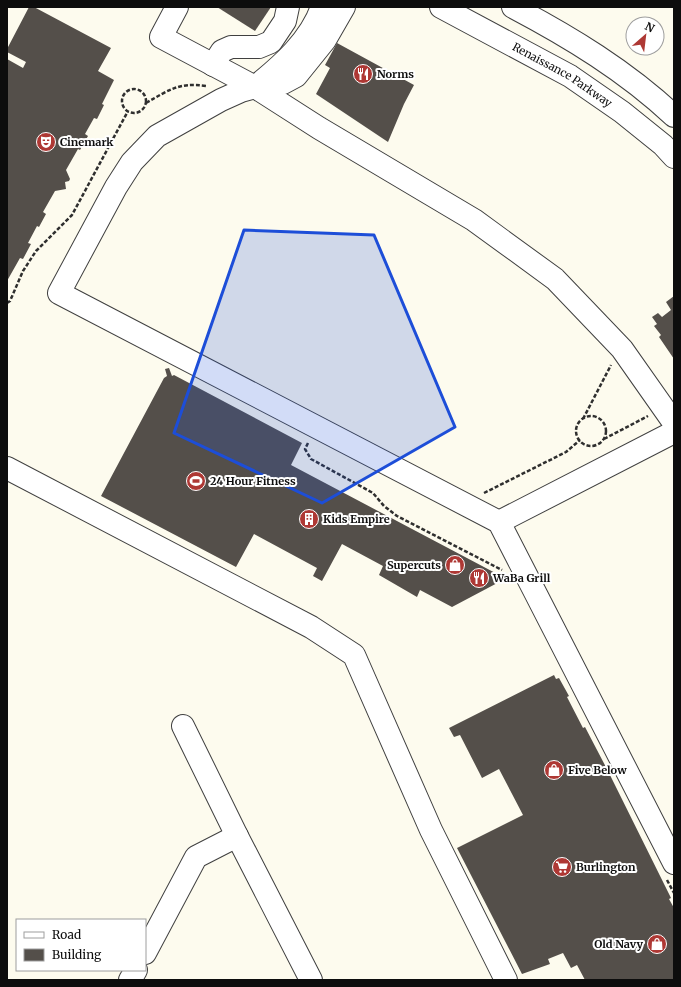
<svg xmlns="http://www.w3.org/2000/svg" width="681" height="987" viewBox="0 0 681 987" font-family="Merriweather,serif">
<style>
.building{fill:#544f4a}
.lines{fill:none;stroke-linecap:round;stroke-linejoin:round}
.minor-casing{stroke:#404040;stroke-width:24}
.path{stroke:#2f2f2f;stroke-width:2.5;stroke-dasharray:4 2;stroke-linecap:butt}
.minor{stroke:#fff;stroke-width:22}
.marked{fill:#1d4ed8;fill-opacity:0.2;stroke:#1d4ed8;stroke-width:3;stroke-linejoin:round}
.labels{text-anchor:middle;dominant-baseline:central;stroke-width:4;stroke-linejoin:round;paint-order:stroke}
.poi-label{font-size:11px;font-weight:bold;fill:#0d0d0d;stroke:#fff;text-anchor:start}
.street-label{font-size:11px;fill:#0d0d0d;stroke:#fff}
</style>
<rect width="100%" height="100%" fill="#fdfbee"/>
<g class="building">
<polygon points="29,7 34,7 111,48 98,71 114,80 102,104 104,105 97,119 94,118 85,134 88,136 80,150 78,149 66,170 70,179 69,181 65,182 66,189 55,191 43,212 46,214 39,227 37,226 28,243 31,244 23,259 20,258 7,281 7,59 23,68 26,62 7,52 7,49"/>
<polygon points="217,7 271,7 255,31"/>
<polygon points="337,43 414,85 404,104 388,142 316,94 330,68 325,65"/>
<polygon points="674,296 674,359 659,337 661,335 654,326 657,324 652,317 658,313 662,317 671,310 666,302"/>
<polygon points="169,368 172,376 174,375 302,443 291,465 501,576 503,580 452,607 420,590 417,597 379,575 383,566 342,544 322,581 313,576 317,568 254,534 236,567 101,496 164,378 167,376 165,369"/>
<polygon points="554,675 556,679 559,678 569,696 567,697 583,728 585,727 608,771 671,898 669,899 674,908 674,980 585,980 577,965 571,968 563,953 548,959 550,964 522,974 457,848 523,815 499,769 482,778 460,735 454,737 449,728"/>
</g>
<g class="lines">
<g class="minor-casing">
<g id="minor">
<polyline points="177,7 161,37 255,87 319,128 474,220 555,279 622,349 674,423"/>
<polyline points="344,7 325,40 296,76 283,83 255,87 241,91 221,100 157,136 132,162 116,187 59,293 499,522 674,863"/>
<path id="s1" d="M441 7 570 76 622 112 663 145 674 157"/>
<path d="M513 7C570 37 626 71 674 116"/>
<polyline points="213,65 222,51 231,47 259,47 271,42 285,21 288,7"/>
<path d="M255 87C282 65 310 41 322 7"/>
<polyline points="7,468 311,627 354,655 431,830 506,980"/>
<polyline points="499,522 674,432"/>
<polyline points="183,726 237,836 311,980"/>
<polyline points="145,953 196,857 237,836"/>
<polyline points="130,980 136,970"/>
</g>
</g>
<g class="path">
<circle cx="134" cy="101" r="12"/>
<path d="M146 103C169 90 179 82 206 86"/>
<polyline points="7,303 10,301 23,271 36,251 72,215 128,111"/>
<circle cx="591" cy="431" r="15"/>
<polyline points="583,419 611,365"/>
<polyline points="604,439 648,416"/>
<polyline points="308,443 305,449 311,459 373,493 384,506 397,516 502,570"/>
<polyline points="484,493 566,452 580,440"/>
<polyline points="667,880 674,893"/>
</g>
<use href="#minor" class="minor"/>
</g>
<path class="marked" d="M244 230 374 235 455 427 322 503 174 433Z"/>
<defs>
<g id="restaurant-disc" transform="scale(1)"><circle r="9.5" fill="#ae3834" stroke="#fff"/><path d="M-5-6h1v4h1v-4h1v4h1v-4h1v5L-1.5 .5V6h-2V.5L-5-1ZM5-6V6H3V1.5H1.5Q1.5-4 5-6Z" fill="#fff"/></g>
<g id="theatre-disc" transform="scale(1)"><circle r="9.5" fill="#ae3834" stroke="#fff"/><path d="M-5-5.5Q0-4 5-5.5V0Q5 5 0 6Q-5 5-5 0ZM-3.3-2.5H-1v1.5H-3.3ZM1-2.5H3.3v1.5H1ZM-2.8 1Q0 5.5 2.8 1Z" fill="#fff"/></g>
<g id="stadium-disc" transform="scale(1)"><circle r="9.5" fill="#ae3834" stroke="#fff"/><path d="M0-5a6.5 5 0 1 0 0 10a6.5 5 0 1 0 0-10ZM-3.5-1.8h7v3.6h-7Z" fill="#fff"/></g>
<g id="building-disc" transform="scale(1)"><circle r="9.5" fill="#ae3834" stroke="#fff"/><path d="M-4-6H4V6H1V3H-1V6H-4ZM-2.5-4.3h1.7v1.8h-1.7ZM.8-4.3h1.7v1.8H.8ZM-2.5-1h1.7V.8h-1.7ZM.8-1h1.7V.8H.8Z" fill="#fff"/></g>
<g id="shop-disc" transform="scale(1)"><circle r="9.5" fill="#ae3834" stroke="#fff"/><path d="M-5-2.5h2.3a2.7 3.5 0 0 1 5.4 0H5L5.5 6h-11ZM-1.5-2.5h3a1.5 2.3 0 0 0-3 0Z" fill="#fff"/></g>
<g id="supermarket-disc" transform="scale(1)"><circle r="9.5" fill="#ae3834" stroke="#fff"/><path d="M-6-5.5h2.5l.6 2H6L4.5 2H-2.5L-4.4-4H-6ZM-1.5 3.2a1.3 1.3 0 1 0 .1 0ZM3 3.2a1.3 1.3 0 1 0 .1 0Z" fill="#fff"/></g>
</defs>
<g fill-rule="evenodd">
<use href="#restaurant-disc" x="363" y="74"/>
<use href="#theatre-disc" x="46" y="142"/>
<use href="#stadium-disc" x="196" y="481"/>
<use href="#building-disc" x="309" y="519"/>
<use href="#shop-disc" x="455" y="565"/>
<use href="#restaurant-disc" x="479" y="578"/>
<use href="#shop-disc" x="554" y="770"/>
<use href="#supermarket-disc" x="562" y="867"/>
<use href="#shop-disc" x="657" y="944"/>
</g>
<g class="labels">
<g class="poi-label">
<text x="377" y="74">Norms</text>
<text x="60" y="142">Cinemark</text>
<text x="210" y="481">24 Hour Fitness</text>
<text x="323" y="519">Kids Empire</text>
<text x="441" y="565" text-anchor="end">Supercuts</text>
<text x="493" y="578">WaBa Grill</text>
<text x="568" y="770">Five Below</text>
<text x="576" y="867">Burlington</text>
<text x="643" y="944" text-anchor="end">Old Navy</text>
</g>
<g class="street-label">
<text stroke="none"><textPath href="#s1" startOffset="139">Renaissance Parkway</textPath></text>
</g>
</g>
<rect width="681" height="987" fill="none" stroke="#0d0d0d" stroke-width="16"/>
<rect x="16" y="919" width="130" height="52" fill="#ffffff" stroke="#9e9e9e"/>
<rect x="24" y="932" width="20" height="6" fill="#ffffff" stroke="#9e9e9e"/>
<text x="52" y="939" font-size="12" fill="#0d0d0d">Road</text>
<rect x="24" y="949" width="20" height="12" fill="#544f4a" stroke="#9e9e9e"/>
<text x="52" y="959" font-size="12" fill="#0d0d0d">Building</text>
<g transform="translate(645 36) rotate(28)"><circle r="19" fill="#ffffff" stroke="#9e9e9e"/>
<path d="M0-3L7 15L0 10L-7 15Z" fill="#ae3834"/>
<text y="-6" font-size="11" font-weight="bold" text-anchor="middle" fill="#0d0d0d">N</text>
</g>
</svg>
